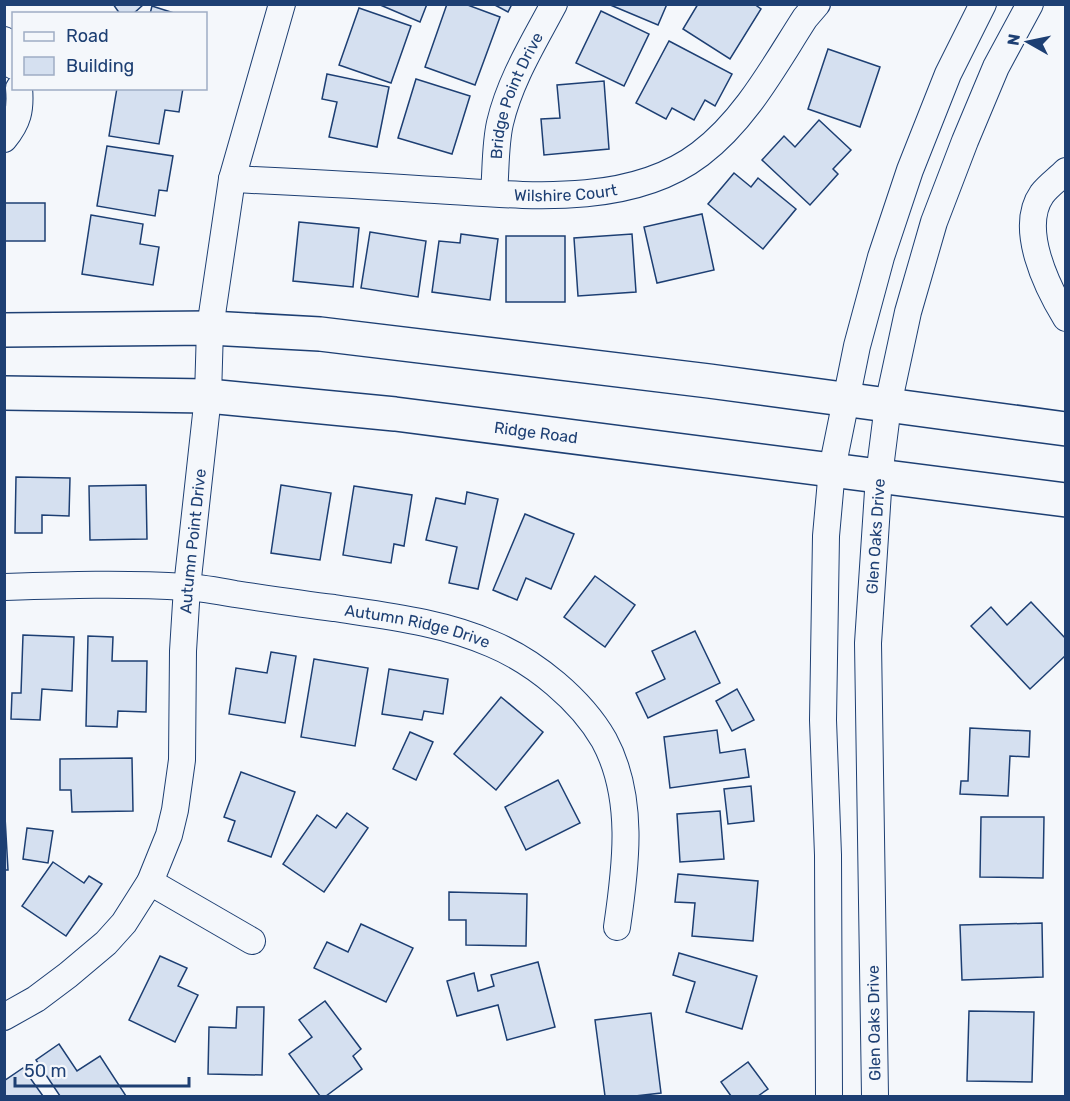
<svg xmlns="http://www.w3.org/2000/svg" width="1070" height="1101" viewBox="0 0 1070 1101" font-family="Rubik,sans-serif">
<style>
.building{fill:#d5e0f0;stroke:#1d3f73;stroke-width:1.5}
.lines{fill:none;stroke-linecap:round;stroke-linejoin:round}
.minor-casing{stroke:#1d3f73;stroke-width:28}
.major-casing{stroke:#1d3f73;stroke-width:36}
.minor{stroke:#f4f7fb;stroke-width:26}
.major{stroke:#f4f7fb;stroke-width:33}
.labels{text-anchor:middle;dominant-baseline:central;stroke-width:4.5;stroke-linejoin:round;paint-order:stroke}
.street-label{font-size:16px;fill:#1d3f73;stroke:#f4f7fb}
</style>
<rect width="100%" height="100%" fill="#f4f7fb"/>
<g class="building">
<polygon points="113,4 144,4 133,14 120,14"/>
<polygon points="378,4 427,4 420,22"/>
<polygon points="447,4 465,4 500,17 475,85 425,67"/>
<polygon points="493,4 512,4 508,12"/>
<polygon points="608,4 667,4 658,25"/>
<polygon points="698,4 754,4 761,9 730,59 683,29"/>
<polygon points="152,6 177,14 150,14"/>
<polygon points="359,8 411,26 391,83 339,65"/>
<polygon points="601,11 649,34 624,86 576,63"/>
<polygon points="669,41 732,74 715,106 705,100 694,120 672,108 666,119 636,103"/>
<polygon points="828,49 880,67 860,127 808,109"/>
<polygon points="327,74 389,87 377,147 329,137 337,102 322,99"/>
<polygon points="416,79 470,96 452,154 398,138"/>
<polygon points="604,81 609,149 544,155 541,119 560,118 557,85"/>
<polygon points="117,88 183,88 179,112 165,110 159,144 109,136"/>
<polygon points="819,120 851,150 833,169 838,174 810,205 762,160 784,136 795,147"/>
<polygon points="107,146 173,156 167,191 159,190 155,216 97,206"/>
<polygon points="734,173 751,187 758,178 796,209 763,249 708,204"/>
<rect x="4" y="203" width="41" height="38"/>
<polygon points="702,214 714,270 657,283 644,227"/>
<polygon points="91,215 143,224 140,244 159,247 153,285 82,274"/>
<polygon points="299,222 359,228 353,287 293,281"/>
<polygon points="370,232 426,241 418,297 361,288"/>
<polygon points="461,234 498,239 490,300 432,292 439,241 460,243"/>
<polygon points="632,234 636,292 578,296 574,238"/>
<rect x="506" y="236" width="59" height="66"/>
<polygon points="16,477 70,478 69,516 42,515 42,533 15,533"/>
<polygon points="146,485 147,539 90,540 89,486"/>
<polygon points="281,485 331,493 320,560 271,553"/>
<polygon points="354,486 412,495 404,546 394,544 391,563 343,555"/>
<polygon points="467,492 498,499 478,589 449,583 457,547 426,540 436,498 465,504"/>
<polygon points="525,514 574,534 551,589 526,578 517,600 493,590"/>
<polygon points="595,576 635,605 605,647 564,617"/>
<polygon points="1031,602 1066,639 1066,655 1030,689 971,626 991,607 1007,625"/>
<polygon points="695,631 720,683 648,718 636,693 665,679 652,651"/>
<polygon points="23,635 74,637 72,691 42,689 40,720 11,719 12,693 21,693"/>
<polygon points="88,636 113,637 112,661 147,661 146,712 118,711 117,727 86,726"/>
<polygon points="271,652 296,656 285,723 229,714 236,668 267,673"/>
<polygon points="314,659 368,668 355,746 301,737"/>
<polygon points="389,669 448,679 443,714 424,711 422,720 382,714"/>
<polygon points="737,689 754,720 732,731 716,701"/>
<polygon points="501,697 543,732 496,790 454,754"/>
<polygon points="970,728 1030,731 1029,757 1010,756 1008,796 960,794 961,781 968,781"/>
<polygon points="717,730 720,753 745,749 749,777 670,788 664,737"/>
<polygon points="410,732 433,742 416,780 393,769"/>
<polygon points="132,758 133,811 72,812 71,790 60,790 60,759"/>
<polygon points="241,772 295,792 271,857 228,841 235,821 224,817"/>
<polygon points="558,780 580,823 526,850 505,807"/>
<polygon points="751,786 754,821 728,824 724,789"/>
<polygon points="4,799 8,870 4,870"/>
<polygon points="720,811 724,859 680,862 677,814"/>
<polygon points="347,813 368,828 324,892 283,864 317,815 336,828"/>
<polygon points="981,817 1044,817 1043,878 980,877"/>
<polygon points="27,828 53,831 48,863 23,859"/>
<polygon points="53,862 84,883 89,876 102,884 66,936 22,906"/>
<polygon points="678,874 758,881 753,941 692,936 695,903 675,902"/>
<polygon points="449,892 527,894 526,946 466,945 466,920 449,920"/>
<polygon points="1042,923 1043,977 962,980 960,925"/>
<polygon points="361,924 413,948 386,1002 314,968 327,942 348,952"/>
<polygon points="679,953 757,976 742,1029 686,1012 695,982 673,975"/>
<polygon points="160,956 187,968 178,986 198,995 175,1042 129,1020"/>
<polygon points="538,962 555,1027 507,1040 498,1005 457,1016 447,981 474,973 478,991 494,986 491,975"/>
<polygon points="325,1001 361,1049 353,1056 362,1069 326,1096 320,1096 289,1054 312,1037 299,1020"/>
<polygon points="237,1007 264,1007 262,1075 208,1074 209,1027 236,1028"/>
<polygon points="969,1011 1034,1012 1032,1082 967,1081"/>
<polygon points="651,1013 661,1093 635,1096 605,1096 595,1020"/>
<polygon points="59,1044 77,1071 100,1056 126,1096 60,1096 36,1060"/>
<polygon points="748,1062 768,1089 758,1096 731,1096 721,1082"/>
<polygon points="23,1068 43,1096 4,1096 4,1081"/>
</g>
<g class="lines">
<g class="minor-casing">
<g id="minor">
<polyline points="4,40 14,66"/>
<path d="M4 139C18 122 21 110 19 88"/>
<path d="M1066 171C1058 179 1048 186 1042 194 1018 228 1047 287 1066 318"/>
<path id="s1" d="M232 179C294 182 356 185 418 189 507 193 624 212 700 154 746 119 774 66 805 18L817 4"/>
<path id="s2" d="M494 192C496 170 495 145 500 123 510 80 534 42 554 4"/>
<path id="s3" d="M4 587C65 585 125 583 186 587 202 588 219 591 235 594 268 599 301 604 334 608 387 616 442 622 492 644 535 662 581 700 604 740 635 797 626 866 617 927"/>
<polyline points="150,882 252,941"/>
<path id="s4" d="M4 1017 36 999 68 975 106 943 124 923 150 882 169 835 175 810 182 760 183 651 187 587 208 396 210 328 232 179 282 4"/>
<polyline points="829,1096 828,855 823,720 826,536 832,469 857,346 881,257 910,170 948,74 983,4"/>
<path id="s5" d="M875 1096 868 643 879 476 888 405 908 312 934 222 965 141 996 67 1030 4"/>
</g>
</g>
<g class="major-casing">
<g id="major">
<polyline points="4,330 210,328 320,334 709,381 1066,429"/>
<path id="s6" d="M4 393 208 396 395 414 1066 500"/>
</g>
</g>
<use href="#minor" class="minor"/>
<use href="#major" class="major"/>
</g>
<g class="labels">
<g class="street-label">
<text stroke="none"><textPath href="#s2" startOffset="100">Bridge Point Drive</textPath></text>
<text stroke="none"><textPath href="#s1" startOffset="334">Wilshire Court</textPath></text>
<text stroke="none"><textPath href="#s6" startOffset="534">Ridge Road</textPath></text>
<text stroke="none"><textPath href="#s5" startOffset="560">Glen Oaks Drive</textPath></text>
<text stroke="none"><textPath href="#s4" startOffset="548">Autumn Point Drive</textPath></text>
<text stroke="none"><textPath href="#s3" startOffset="417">Autumn Ridge Drive</textPath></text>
<text transform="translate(874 1023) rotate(-91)">Glen Oaks Drive</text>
</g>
</g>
<rect width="1070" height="1101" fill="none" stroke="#1d3f73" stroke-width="12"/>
<rect x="12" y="12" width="195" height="78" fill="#f4f7fb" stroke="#9eadc5" stroke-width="1.5"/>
<rect x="24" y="32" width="30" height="9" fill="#f4f7fb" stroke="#9eadc5" stroke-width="1.5"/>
<text x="66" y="42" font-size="18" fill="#1d3f73">Road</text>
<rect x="24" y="57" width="30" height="18" fill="#d5e0f0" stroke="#9eadc5" stroke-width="1.5"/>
<text x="66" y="72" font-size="18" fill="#1d3f73">Building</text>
<g transform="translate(1028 42) rotate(279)" stroke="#f4f7fb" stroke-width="4.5" paint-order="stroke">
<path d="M0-4.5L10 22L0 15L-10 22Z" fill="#1d3f73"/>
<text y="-9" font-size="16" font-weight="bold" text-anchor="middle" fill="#1d3f73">N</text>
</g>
<path d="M15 1077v9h174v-9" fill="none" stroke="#1d3f73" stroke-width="3"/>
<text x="24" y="1077" font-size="18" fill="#1d3f73" stroke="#f4f7fb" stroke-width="4.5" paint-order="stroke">50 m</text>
</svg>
